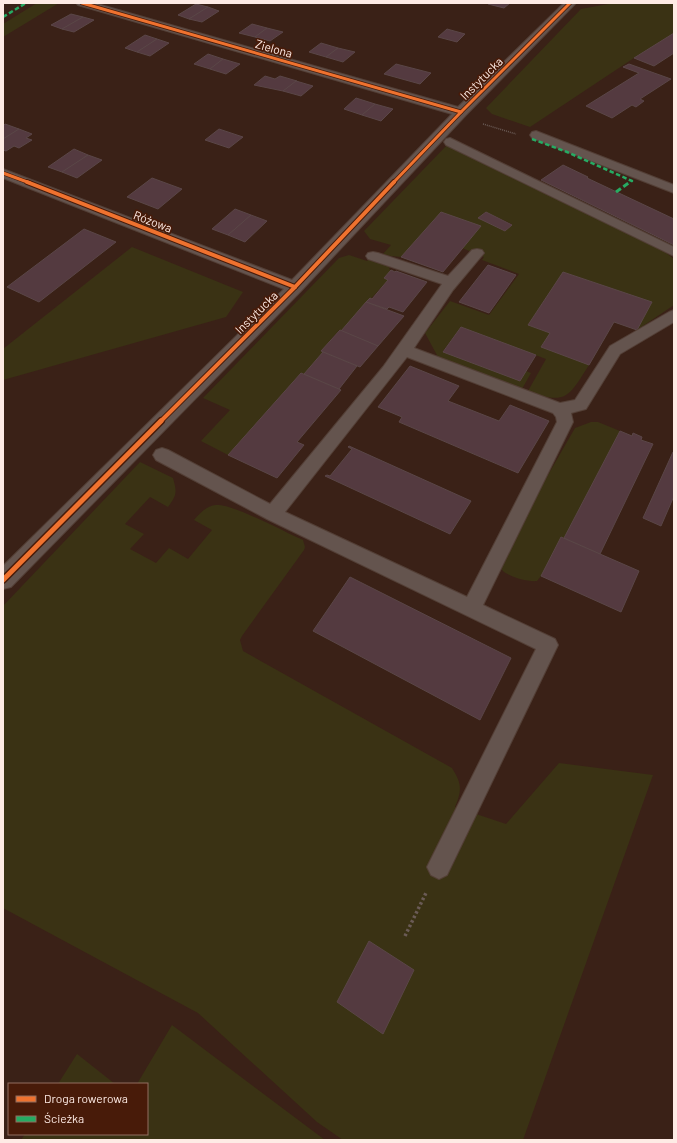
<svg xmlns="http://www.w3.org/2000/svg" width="677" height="1143" viewBox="0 0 677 1143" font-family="Barlow,sans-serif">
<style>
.green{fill:#3a3214;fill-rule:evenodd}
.building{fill:#543a40;stroke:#5a4647}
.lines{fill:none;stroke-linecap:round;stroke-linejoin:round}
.service-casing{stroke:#533f36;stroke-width:2}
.minor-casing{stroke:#533f36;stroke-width:2}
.path-far1{stroke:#6a5b56;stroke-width:1.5;stroke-dasharray:1 1;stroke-linecap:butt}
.path{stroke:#6a5b56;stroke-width:3.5;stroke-dasharray:2.5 2.5;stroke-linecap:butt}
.service{fill:#64544e;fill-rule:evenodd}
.minor{fill:#64544e;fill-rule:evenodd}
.quiet-far1{stroke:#26ab63;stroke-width:2.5;stroke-dasharray:4.5 2.5;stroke-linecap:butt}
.quiet{stroke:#26ab63;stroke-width:3;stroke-dasharray:6 3;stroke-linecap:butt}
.cycleway-far2-casing{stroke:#481b09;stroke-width:4.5}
.cycleway-far1-casing{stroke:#481b09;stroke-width:6}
.cycleway-casing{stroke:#481b09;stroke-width:8}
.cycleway-far2{stroke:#ef722f;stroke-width:3}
.cycleway-far1{stroke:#ef722f;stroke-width:4}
.cycleway{stroke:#ef722f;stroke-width:5}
.labels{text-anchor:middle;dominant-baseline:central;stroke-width:3.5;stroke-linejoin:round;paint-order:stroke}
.far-street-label{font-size:12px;fill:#feebe5;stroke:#481b09}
</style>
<rect width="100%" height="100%" fill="#3a2117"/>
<g class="green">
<polygon points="37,3 59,3 3,37 3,24"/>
<polygon points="614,3 674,3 674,33 634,58 530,127 492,114 486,108 581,9"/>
<path d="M448 144 665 252 674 259V305L637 330 651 302 563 272 528 325 550 333 541 347 589 365C569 396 567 406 528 391L546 359 461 327 443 351 520 381 526 371 531 373 522 389 438 357 425 333 450 301 489 315 519 274 482 260 484 257 462 248 480 226 441 213 401 257 391 256 383 254 391 245 370 239 364 231ZM485 212 512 224V225L505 231 478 218Z"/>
<polygon points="132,247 243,292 226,317 3,380 3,349"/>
<polygon points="349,255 367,261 369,259 390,267 389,269 391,270 384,278 388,280 341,331 339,330 321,351 323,352 304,374 301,373 228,455 201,441 230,410 203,398 339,258"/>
<path d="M591 422H598L620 431 564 538 561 537 541 576 537 581C527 582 510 577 503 571 501 569 500 565 498 562L575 428Z"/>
<path d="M140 462 173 478C177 492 177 495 168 507L150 497 125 524 144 534 130 549 156 563 169 548 188 559 212 530 194 520C200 513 206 506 216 505 234 504 284 532 303 540L305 547 304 550 242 636 240 640 243 651 452 768C462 784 462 790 455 807L506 824 559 763 653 775 523 1140H343L317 1122 198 1013 3 908V606Z"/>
<polygon points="172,1025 325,1140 21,1140 25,1134 147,1134 147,1084 137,1084"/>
<polygon points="77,1054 115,1084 58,1084"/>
</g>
<g class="building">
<polygon points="489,3 510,3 504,8 488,4"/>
<polygon points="196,4 208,7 189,19 178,15"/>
<polygon points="208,7 219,11 202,22 189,19"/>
<polygon points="71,14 83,17 62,29 51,25"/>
<polygon points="83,17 94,20 74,32 62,29"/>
<polygon points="252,24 267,28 255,37 239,33"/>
<polygon points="267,28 283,32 270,41 255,37"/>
<polygon points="447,29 465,34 457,42 438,37"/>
<polygon points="674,33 674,53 654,66 634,58"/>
<polygon points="145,35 157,39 137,52 125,48"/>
<polygon points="157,39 169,43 150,56 137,52"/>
<polygon points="321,43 338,48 326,57 309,52"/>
<polygon points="338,48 355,52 343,62 326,57"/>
<polygon points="208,54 223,59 210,69 194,64"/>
<polygon points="223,59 240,64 226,74 210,69"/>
<polygon points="396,64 431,73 420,84 384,74"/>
<polygon points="629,64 671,79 640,99 644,101 636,107 632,105 612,118 586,106 639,73 623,67"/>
<polygon points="265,76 275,79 280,76 297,81 283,91 254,85"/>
<polygon points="296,81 313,86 301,96 283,91"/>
<polygon points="356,98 375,104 362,115 344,109"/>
<polygon points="375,104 393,109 381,121 362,115"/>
<polygon points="5,124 19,129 3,139 3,126"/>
<polygon points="19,129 32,134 26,138 32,140 19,148 14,146 6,151 3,150 3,139"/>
<polygon points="219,129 243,137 229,148 205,140"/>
<polygon points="74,149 88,155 62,172 48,167"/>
<polygon points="88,155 102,160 77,178 62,172"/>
<polygon points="563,165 588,177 587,178 674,219 674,245 541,180"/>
<polygon points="152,178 182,189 158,209 127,197"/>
<polygon points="235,209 251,215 228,235 212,229"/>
<polygon points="441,212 481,226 443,272 401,257"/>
<polygon points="486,212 512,225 505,231 478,218"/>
<polygon points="251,215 267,221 245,242 228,235"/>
<polygon points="84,229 116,242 39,302 7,287"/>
<polygon points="488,265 516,275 489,313 459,302"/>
<polygon points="391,270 395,272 396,271 427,282 403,312 389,307 387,309 366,302 370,298 372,299 388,280 384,278"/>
<polygon points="563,272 652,302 637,330 614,322 589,365 541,347 550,333 528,325"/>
<polygon points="366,302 404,316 378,346 341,331"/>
<polygon points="461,327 536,355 520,381 443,352"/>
<polygon points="340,330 378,346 360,367 321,351"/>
<polygon points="323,352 357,366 339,389 304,374"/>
<polygon points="410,366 459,386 448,401 499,421 510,405 549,421 518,473 399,422 402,417 378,407"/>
<polygon points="301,373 341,390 297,442 304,445 277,478 228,455"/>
<polygon points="620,431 632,436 633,433 642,437 641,440 653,444 600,554 564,538"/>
<polygon points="349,446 471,501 450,534 325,476 327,475 330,476 352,449 348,447"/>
<polygon points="673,452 674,453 674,496 661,526 643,518"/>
<polygon points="561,537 639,571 621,612 541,576"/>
<polygon points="350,577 511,658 480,720 313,631"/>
<polygon points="369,941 414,970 383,1034 337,1002"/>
</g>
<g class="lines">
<g class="service-casing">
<g id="service">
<polygon points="536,131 674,185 674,193 532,138 530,135 532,132"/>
<polygon points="450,138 674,247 674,256 446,145 444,142 446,139"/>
<path d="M477 249 482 250 484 253 453 290 414 348 560 403 575 400 610 346 669 312 674 310V322L620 354 586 409 571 413 573 422 483 605 555 639 558 645 447 875 439 879 431 875 427 867 536 649 267 519 156 460 153 455 156 450 162 448 168 450 270 504 383 367 442 284 368 259 366 256 368 253 373 252 378 253 448 276 472 250ZM407 357 553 413 556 417 557 422 467 597 285 512Z"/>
</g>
</g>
<g class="minor-casing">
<polygon id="minor" points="76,3 94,3 458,107 564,3 576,3 466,115 301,291 11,587 3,589 3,566 284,289 3,178 3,169 292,280 452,114 78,5"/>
</g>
<polyline class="path-far1" points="483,124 516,134"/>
<polyline class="path" points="405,936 426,893"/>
<use href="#service" class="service"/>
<use href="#minor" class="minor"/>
<g class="quiet-far1">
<polyline points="3,17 26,3"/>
<polyline points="532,139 567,152 632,181 629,183"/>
</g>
<polyline class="quiet" points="616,192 630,182"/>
<g class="cycleway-far2-casing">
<g id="cycleway-far2">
<polyline points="82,3 461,112"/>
<polyline points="3,173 30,183"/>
<polyline points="393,183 461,112 570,3"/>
</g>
</g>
<g class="cycleway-far1-casing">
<g id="cycleway-far1">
<polyline points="27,182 295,287"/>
<polyline points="160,422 295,287 394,182"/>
</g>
</g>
<g class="cycleway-casing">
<polyline id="cycleway" points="3,580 161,421"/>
</g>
<use href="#cycleway-far2" class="cycleway-far2"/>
<use href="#cycleway-far1" class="cycleway-far1"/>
<use href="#cycleway" class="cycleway"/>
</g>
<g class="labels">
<g class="far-street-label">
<text transform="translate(274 48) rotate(16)">Zielona</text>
<text transform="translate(481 78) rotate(-45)">Instytucka</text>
<text transform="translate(153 221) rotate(21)">Różowa</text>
<text transform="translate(256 312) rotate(-45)">Instytucka</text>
</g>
</g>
<rect width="677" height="1143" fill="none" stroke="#feebe5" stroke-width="8"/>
<rect x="8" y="1083" width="140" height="52" fill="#481b09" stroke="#916e61"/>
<rect x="16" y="1096" width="20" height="6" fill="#ef722f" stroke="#916e61"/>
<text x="44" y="1103" font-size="12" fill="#feebe5">Droga rowerowa</text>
<rect x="16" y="1116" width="20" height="6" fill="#26ab63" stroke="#916e61"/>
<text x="44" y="1123" font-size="12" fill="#feebe5">Ścieżka</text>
</svg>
